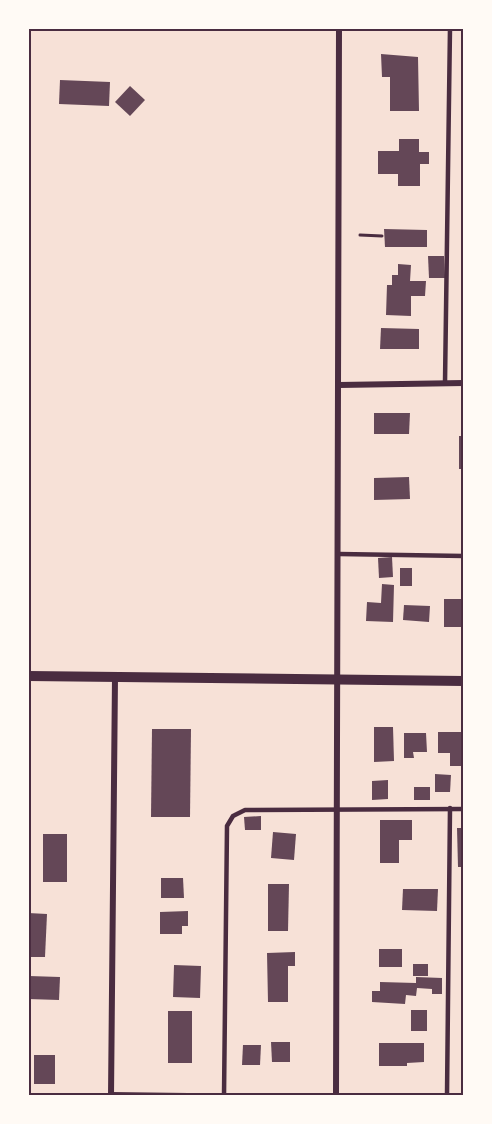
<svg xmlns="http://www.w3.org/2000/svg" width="492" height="1124" viewBox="0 0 492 1124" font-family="'Noto Sans',sans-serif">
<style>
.building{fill:#644757}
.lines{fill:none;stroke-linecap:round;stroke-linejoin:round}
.path{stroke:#4a2c40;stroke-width:3}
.service{stroke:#4a2c40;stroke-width:4.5}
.minor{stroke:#4a2c40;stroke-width:6}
.tertiary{stroke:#4a2c40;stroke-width:10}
.neatline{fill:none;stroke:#4a2c40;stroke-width:2}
</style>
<rect width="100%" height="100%" fill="#f7e1d7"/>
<g class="building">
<polygon points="381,54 418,57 419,111 390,111 390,77 382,77"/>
<polygon points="60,80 110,82 109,106 59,104"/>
<polygon points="130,86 145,100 130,116 115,102"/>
<polygon points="399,139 419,139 419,152 429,152 429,164 420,164 420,186 398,186 398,174 378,174 378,151 399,151"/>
<polygon points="384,229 427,230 427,247 385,247"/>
<polygon points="428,256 444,256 445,278 429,278"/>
<polygon points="398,264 411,265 410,281 426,281 425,296 411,296 411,316 386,315 387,285 392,285 392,275 398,275"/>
<polygon points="381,328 419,329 419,349 380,349"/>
<polygon points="374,413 410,413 409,434 374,434"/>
<rect x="459" y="436" width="5" height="33"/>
<polygon points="409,477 410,499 374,500 374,478"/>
<polygon points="392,557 393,577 379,578 378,558"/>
<rect x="400" y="568" width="12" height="18"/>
<polygon points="382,584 394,585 393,622 366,621 367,602 381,603"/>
<rect x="444" y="599" width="20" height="28"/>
<polygon points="404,605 430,606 429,622 403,620"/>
<polygon points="374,727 393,727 394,761 374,762"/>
<polygon points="152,729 191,729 190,817 151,817"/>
<polygon points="438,732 462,732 462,766 450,766 450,753 438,753"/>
<polygon points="404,733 426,733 427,752 413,752 414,758 404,758"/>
<polygon points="435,774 451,775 450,792 435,792"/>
<polygon points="388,780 388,799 372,800 372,781"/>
<rect x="414" y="787" width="16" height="13"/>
<polygon points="261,816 261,830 245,830 244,817"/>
<polygon points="380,820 412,820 412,840 399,840 399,863 380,863"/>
<polygon points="457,828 464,828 464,867 458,867"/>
<polygon points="273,832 296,834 294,860 271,858"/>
<rect x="43" y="834" width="24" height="48"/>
<polygon points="161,878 183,878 184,898 161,898"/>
<polygon points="268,884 289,884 288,931 268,931"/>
<polygon points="403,889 438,889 437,911 402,910"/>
<polygon points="188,911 188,926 182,926 182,934 160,934 160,912"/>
<polygon points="28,913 47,914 45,957 28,957"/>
<rect x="379" y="949" width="23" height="18"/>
<polygon points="295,952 295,966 288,966 288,1002 268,1002 267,953"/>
<rect x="413" y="964" width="15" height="12"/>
<polygon points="174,965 201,966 200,998 173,997"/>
<polygon points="29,976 60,977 59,1000 28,999"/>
<polygon points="416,977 442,978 442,994 432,994 432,989 417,988 416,996 406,995 405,1004 372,1002 372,991 380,991 380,982 416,983"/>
<rect x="411" y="1010" width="16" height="21"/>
<rect x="168" y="1011" width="24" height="52"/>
<polygon points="271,1042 290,1042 290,1062 272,1062"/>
<polygon points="379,1043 424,1043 424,1062 407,1063 407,1066 379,1066"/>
<polygon points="243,1045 261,1045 260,1065 242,1065"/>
<rect x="34" y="1055" width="21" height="29"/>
</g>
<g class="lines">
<polyline class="path" points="360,235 382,236"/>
<g class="service">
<polyline points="445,383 450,28"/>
<polyline points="339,554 464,556"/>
<polyline points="224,1096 227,826 233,816 245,810 464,809"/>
<polyline points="447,1096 450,808"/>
</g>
<g class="minor">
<polyline points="339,385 464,383"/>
<polyline points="111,1095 188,1096"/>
<polyline points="111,1096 115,677"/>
<polyline points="336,1096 339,28"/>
</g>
<polyline class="tertiary" points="28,676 464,681"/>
</g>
<rect width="492" height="1124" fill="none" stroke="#fffaf5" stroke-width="60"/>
<rect x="30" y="30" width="432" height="1064" class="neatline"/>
</svg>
